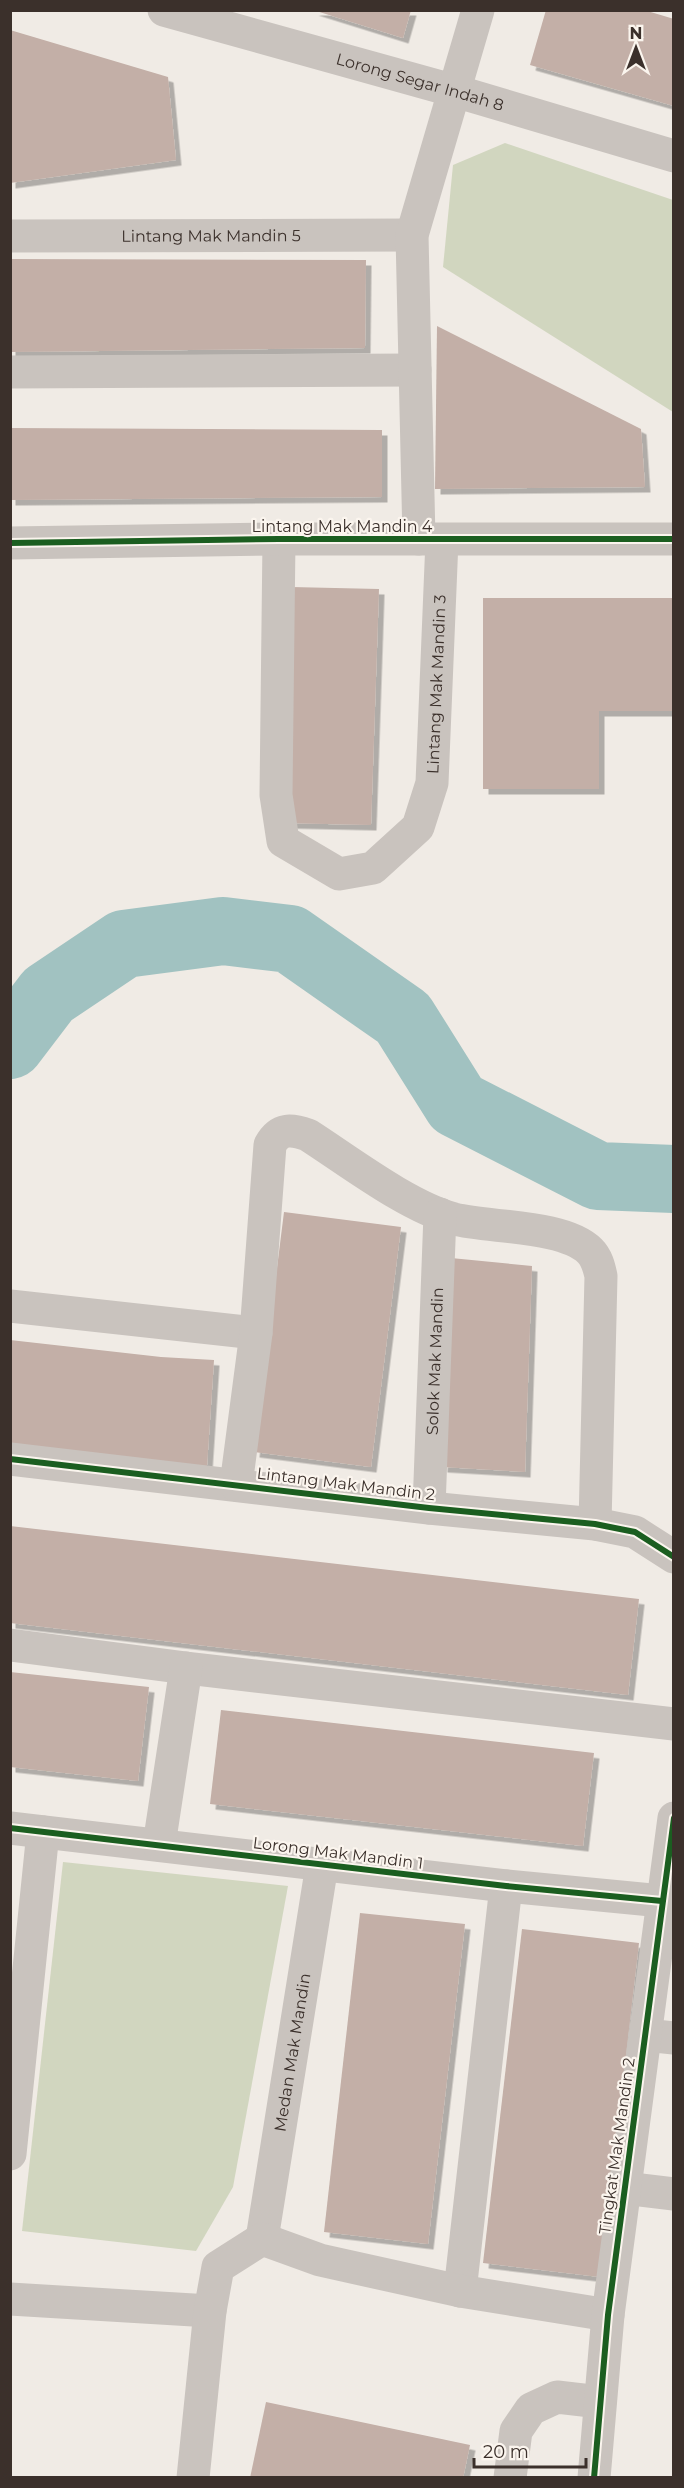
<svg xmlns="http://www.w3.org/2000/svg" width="684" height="2488" viewBox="0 0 684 2488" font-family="Montserrat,sans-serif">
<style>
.green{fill:#d1d6bf}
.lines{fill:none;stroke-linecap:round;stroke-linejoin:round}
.river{stroke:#a1c2c1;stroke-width:68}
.building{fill:#c3afa7;filter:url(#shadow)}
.minor{stroke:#c9c3be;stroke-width:33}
.cycleway-casing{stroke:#fbf5ee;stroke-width:10}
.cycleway{stroke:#1b5e20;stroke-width:6}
.labels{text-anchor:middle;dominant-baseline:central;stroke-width:4.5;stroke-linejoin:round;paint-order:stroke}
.street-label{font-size:16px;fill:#3b302b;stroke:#fbf5ee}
</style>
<defs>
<filter id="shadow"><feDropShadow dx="5.5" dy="5.5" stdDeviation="0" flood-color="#0004"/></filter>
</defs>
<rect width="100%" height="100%" fill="#f0ebe5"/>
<g class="green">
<polygon points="505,143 673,200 673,412 443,267 453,165"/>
<polygon points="63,1862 288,1886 233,2187 196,2251 22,2231"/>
</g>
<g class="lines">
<polyline class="river" points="10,1045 48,995 124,944 223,931 290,939 403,1018 457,1104 598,1176 674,1179"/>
</g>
<g class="building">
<polygon points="313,10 411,10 403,38"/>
<polygon points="546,10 644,10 674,19 674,106 530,65"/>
<polygon points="10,30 168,77 176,160 10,183"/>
<polygon points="10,259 366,260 365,348 10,352"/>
<polygon points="437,326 641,429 645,487 435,489"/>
<polygon points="10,428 382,430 382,497 10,500"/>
<polygon points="291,587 379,589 371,825 283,823"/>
<polygon points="483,598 674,598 674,711 599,711 599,789 483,789"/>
<polygon points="284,1212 401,1227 371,1467 254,1452"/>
<polygon points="451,1258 532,1266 525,1472 442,1467"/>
<polygon points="10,1340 161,1357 214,1360 206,1481 10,1455"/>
<polygon points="10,1526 639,1599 628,1695 10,1623"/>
<polygon points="10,1672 149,1687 138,1781 10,1767"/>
<polygon points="221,1710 594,1753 583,1846 210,1804"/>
<polygon points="360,1913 465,1924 428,2244 324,2232"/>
<polygon points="522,1929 639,1943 600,2277 483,2263"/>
<polygon points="266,2402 470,2445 463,2478 250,2478"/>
</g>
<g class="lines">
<g class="minor">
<path id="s1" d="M164 10 455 91 674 156"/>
<path id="s2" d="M10 236 412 235"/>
<polyline points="10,372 415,370"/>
<path id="s3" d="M279 539 276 795 283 841 339 874 373 868 418 827 432 783 442 540"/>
<polyline points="419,539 412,235 478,10"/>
<polyline points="10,543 279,539 674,539"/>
<polyline points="10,1306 256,1333"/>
<polyline points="10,1459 429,1508 595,1524 635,1532 674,1557"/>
<path d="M236 1485 256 1333 270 1145C279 1128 291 1129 308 1135 350 1162 407 1206 454 1219 490 1228 564 1225 590 1251 597 1258 599 1267 601 1276L595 1524"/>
<path id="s4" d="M429 1508 440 1214"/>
<polyline points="10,1645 186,1668 674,1724"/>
<polyline points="10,1828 506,1886 662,1901"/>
<polyline points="159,1845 186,1668"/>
<polyline points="645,2035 674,2038"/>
<polyline points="10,2154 43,1832"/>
<polyline points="624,2188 674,2194"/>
<path id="s5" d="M262 2239 322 1865"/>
<polyline points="460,2291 506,1886"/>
<polyline points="10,2299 210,2311"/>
<polyline points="193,2478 210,2311 218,2267 262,2239 320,2260 460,2291 608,2315"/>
<polyline points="510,2478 516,2431 531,2409 557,2397 600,2402"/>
<polyline points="594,2478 608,2315 674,1818"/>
</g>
<g class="cycleway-casing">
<g id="cycleway">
<polyline points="10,543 279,539 674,539"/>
<polyline points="10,1459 429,1508 595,1524 635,1532 674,1557"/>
<polyline points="10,1828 506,1886 662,1901"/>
<polyline points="594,2478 608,2315 674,1818"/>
</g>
</g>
<use href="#cycleway" class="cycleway"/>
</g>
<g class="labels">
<g class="street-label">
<text stroke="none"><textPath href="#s1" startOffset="266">Lorong Segar Indah 8</textPath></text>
<text stroke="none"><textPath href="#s2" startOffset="201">Lintang Mak Mandin 5</textPath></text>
<text x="342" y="526">Lintang Mak Mandin 4</text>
<text stroke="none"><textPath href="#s3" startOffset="608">Lintang Mak Mandin 3</textPath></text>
<text stroke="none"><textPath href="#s4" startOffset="147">Solok Mak Mandin</textPath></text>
<text transform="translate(346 1484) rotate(7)">Lintang Mak Mandin 2</text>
<text transform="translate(338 1853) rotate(7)">Lorong Mak Mandin 1</text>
<text stroke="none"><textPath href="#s5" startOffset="189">Medan Mak Mandin</textPath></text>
<text transform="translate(617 2146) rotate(-82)">Tingkat Mak Mandin 2</text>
</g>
</g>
<rect width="684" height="2488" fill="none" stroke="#3b302b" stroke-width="24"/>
<g transform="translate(636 48)" stroke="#fbf5ee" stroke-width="4.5" paint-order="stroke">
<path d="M0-4.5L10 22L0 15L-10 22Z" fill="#3b302b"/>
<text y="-9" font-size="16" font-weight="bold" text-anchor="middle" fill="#3b302b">N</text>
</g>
<path d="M474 2458v9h112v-9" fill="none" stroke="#3b302b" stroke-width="3"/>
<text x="483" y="2458" font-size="18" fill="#3b302b" stroke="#fbf5ee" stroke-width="4.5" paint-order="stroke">20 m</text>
</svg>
